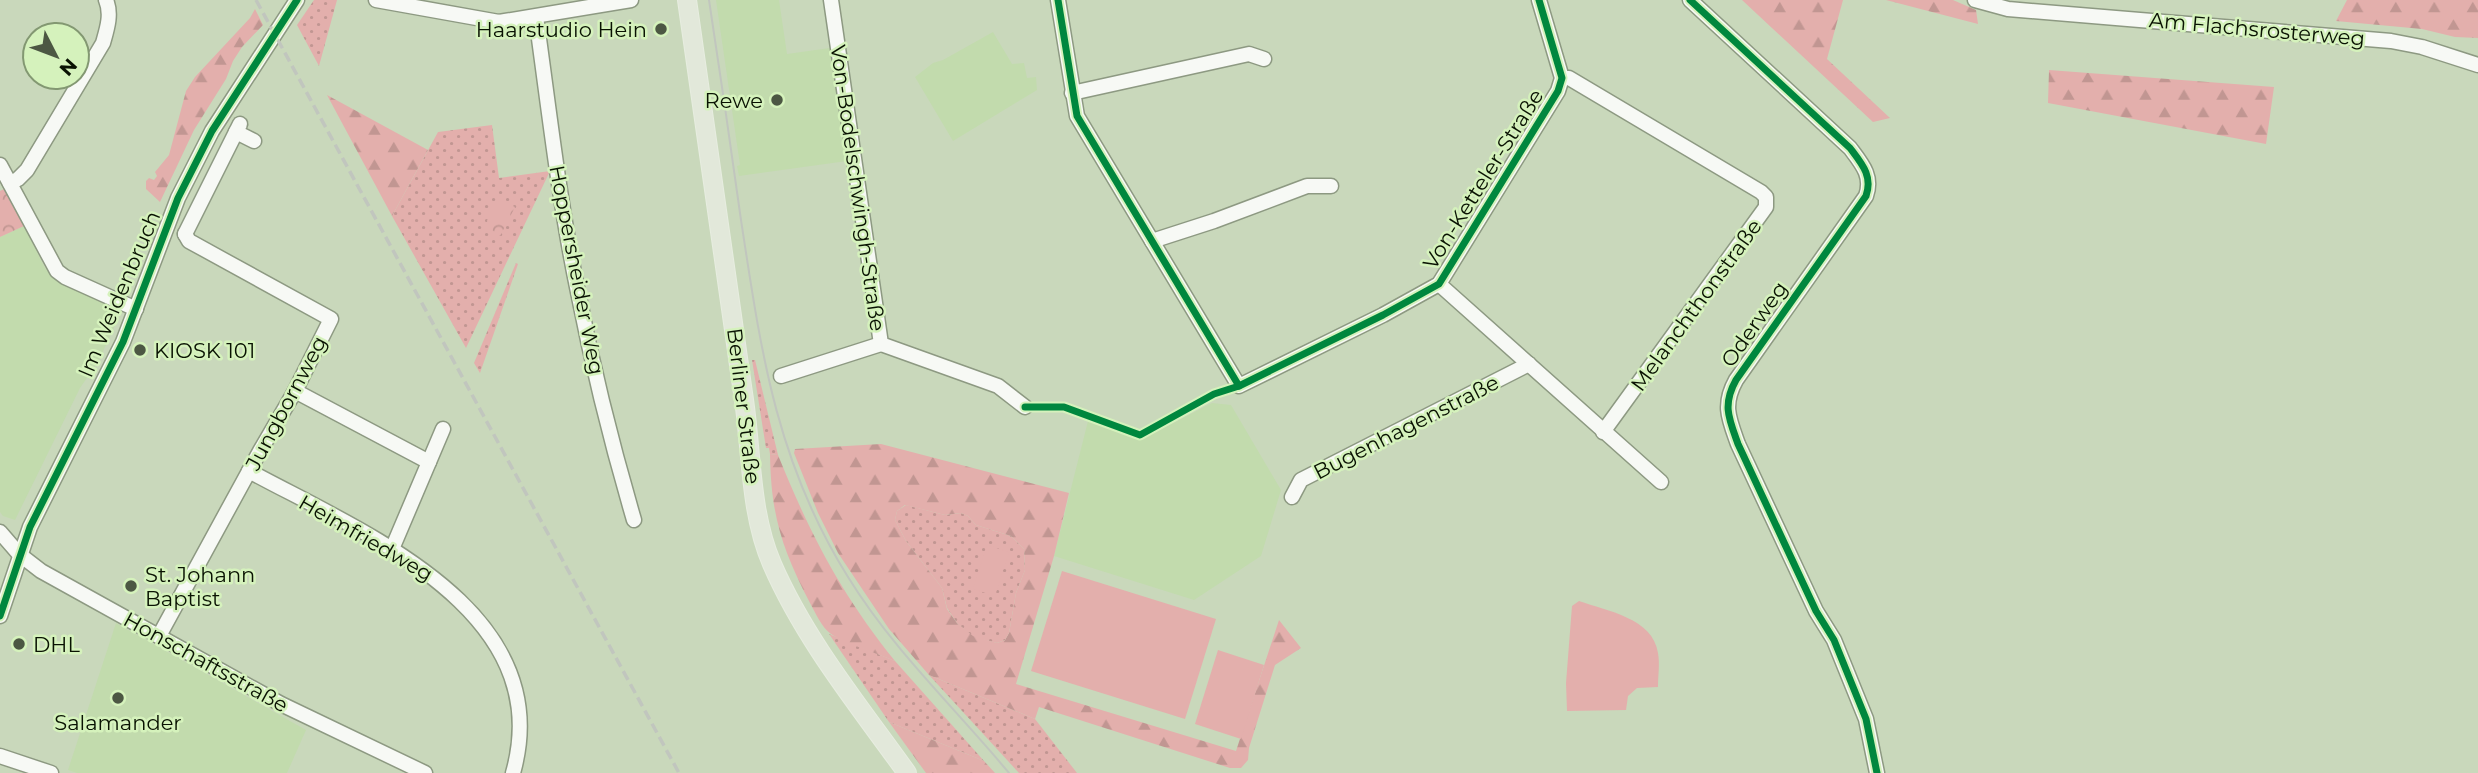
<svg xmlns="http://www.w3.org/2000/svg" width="2478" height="773" viewBox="0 0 2478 773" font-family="Montserrat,sans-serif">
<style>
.built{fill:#c2dbad}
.grass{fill:url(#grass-dots)}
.forest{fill:url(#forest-firs);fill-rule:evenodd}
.park{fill:url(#park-crowns)}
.garden{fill:#e3afac}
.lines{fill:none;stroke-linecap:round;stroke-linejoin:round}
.minor-casing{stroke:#8d9982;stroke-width:17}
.major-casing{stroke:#e7ede0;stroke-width:20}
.minor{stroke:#f7f9f5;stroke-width:14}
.major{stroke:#e2e8da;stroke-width:18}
.tram{stroke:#c1c6be;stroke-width:2}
.rail{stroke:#c1c6be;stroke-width:3.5;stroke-dasharray:10 5;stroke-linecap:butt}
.cycleway-casing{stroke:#d5f2bc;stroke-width:11}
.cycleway{stroke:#00873e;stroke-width:7}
.poi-dot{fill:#4c5743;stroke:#d5f2bc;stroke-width:2.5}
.labels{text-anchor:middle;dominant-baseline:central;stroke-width:5;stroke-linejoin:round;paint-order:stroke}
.poi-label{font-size:21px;fill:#091202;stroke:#d5f2bc;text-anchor:start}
.street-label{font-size:21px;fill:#091202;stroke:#d5f2bc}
</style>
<defs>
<pattern id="grass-dots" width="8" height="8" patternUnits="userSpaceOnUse" patternTransform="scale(1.75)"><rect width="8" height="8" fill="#e3afac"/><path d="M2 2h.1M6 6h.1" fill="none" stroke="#c19692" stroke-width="1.8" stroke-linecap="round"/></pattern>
<pattern id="forest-firs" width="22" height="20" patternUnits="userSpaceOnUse" patternTransform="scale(1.75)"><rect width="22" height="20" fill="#e3afac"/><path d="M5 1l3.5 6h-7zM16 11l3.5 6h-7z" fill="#c19692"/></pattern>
<pattern id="park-crowns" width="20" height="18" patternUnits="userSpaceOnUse" patternTransform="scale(1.75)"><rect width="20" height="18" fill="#e3afac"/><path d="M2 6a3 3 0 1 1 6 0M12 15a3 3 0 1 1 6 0" fill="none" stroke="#c19692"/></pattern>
</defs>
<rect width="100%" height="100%" fill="#c9d8bb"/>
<g class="built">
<polygon points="716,0 779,0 787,54 830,48 847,161 739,176 737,166 740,165"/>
<polygon points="993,32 1012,64 1024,63 1027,78 1036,77 1037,90 953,141 915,77 933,63 943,60"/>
<polygon points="24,226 45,268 52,276 111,307 116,313 118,319 98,362 80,388 15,520 3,516 0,512 0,237"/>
<polygon points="1212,403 1231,405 1281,490 1261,556 1194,600 1054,556 1088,421 1144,438"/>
<polygon points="116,623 306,730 287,773 77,773 68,770"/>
</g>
<g class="grass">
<polygon points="314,0 337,0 319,66 297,25"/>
<polygon points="492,125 499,178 550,171 466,348 392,216 438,132"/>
<polygon points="516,263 518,264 480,373 474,363"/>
<polygon points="752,360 755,360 778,455 770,454 769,448 766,448"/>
<polygon points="906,505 945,515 961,513 968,516 976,525 1011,536 1024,549 1025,570 1016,593 1009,633 1005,640 997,643 973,637 957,623 947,608 942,588 906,541 895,520 897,511"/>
<polygon points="829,634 895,661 984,761 889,722"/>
<polygon points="929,675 1035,719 1077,773 1019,773"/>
</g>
<g class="forest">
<polygon points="1742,0 1843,0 1827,59 1890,118 1873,122"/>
<polygon points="1886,0 1953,0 1976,10 1978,24"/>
<polygon points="2347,0 2478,0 2478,38 2455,37 2422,29 2336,21"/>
<polygon points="255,9 263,25 242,47 233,61 226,79 194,130 160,202 146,189 146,181 149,178 154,180 157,176 155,172 169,155 186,91 195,77 250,18"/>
<polygon points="2049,70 2274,87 2266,144 2048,103"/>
<polygon points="327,95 428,150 392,216"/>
<path d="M881 444 1069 493 1054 556 1016 684 1236 751 1279 620 1301 648 1275 665 1249 748 1248 760 1241 768H1230L1039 707 1035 719 929 675 889 629 838 553 818 513 794 453 795 449ZM905 505 945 515 961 513 968 516 976 525 1011 536 1024 549 1025 570 1016 593 1009 633 1005 640 997 643 973 636 957 623 947 609 942 588 906 541 895 520 897 511Z"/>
<path d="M770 454 778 455C810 534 841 594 895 661 879 654 844 643 831 634 822 628 815 612 810 603 782 549 771 516 770 454Z"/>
<polygon points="889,722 984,761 995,773 926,773"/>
</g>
<g class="park">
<polygon points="4,189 24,226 0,237 0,191"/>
<polygon points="504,202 515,207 500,236 489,228 487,221 493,205"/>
</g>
<g class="garden">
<polygon points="987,545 1009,552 995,596 973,589"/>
<polygon points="1062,571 1216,619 1185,719 1031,671"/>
<path d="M1579 601C1607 611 1653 618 1658 653 1660 664 1658 676 1658 687L1637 688 1628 696 1626 710 1567 711 1566 683 1572 606Z"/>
<polygon points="1218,650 1264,665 1241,739 1195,724"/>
</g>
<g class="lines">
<g class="minor-casing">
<g id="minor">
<polyline points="376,0 499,22 631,0"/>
<polyline points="831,0 881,344 998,386 1025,407"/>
<polyline points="1058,0 1077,116 1239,386 1383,315 1439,284 1558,91 1562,78 1539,0"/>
<path d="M1690 0 1850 148C1862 164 1873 176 1866 196L1736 380C1722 405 1729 419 1738 444L1816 611 1834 640 1866 719 1877 773"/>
<polyline points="1975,0 2008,9 2391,41 2422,47 2478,65"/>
<path d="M536 17C549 109 559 201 578 292 593 369 612 445 634 520"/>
<polyline points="1562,78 1569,78 1761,192 1766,197 1766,207 1603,432"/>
<polyline points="1072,93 1249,54 1264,59"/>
<polyline points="236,132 254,141"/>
<polyline points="0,165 57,271 65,277 136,309"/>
<path d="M10 183 18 179 27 170 103 43C107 29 112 14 106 0"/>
<polyline points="185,234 240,124"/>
<polyline points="1152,241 1214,221 1307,186 1331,186"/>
<polyline points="1439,284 1661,482"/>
<polyline points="781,376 881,344"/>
<polyline points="295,391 429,462"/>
<path d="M249 471C361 532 559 610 513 773"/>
<polyline points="1292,497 1301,480 1529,364"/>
<polyline points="0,532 19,554 41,571 281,704 425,773"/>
<polyline points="392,549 443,429"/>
<polyline points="0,616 30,527 123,342 178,198 212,131 297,0"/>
<polyline points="159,636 260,451 295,391 331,319 189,241 185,234"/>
<polyline points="0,756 51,773"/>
</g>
</g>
<g class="major-casing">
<path id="major" d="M687 0C706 131 725 262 743 393 752 449 749 511 772 564 805 640 859 706 907 773"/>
</g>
<use href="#minor" class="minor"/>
<use href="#major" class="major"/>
<path class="tram" d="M709 0C720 73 731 147 741 220 761 351 776 462 848 577 893 650 955 708 1009 773"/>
<polyline class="rail" points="256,0 679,773"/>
<g class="cycleway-casing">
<g id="cycleway">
<polyline points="1058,0 1077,116 1239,386"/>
<path d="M1690 0 1850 148C1862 164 1873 176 1866 196L1736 380C1722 405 1729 419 1738 444L1816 611 1834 640 1866 719 1877 773"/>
<polyline points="1025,407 1064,407 1140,435 1214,394 1239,386 1383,315 1439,284 1558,91 1562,78 1539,0"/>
<polyline points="0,616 30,527 123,342 178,198 212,131 297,0"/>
</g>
</g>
<use href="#cycleway" class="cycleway"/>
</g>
<g class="poi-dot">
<circle cx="661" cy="29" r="7"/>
<circle cx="777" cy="100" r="7"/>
<circle cx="140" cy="350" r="7"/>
<circle cx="131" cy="586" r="7"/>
<circle cx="19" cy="644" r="7"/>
<circle cx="118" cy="698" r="7"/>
</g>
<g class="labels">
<g class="poi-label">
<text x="647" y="29" text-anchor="end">Haarstudio Hein</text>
<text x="763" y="100" text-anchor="end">Rewe</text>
<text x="154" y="350">KIOSK 101</text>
<text x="145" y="574">St. Johann<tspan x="145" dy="24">Baptist</tspan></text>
<text x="33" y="644">DHL</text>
<text x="118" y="722" text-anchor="middle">Salamander</text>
</g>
<g class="street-label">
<text transform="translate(2257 29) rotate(5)">Am Flachsrosterweg</text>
<text transform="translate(1483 179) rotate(-58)">Von-Ketteler-Straße</text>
<text transform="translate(858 188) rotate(82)">Von-Bodelschwingh-Straße</text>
<text transform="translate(577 270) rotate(79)">Hoppersheider Weg</text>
<text transform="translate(119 294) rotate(-67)">Im Weidenbruch</text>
<text transform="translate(1696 305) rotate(-54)">Melanchthonstraße</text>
<text transform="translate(1754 324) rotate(-55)">Oderweg</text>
<text transform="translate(286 403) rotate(-62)">Jungbornweg</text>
<text transform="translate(744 406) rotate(83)">Berliner Straße</text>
<text transform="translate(1406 427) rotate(-27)">Bugenhagenstraße</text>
<text transform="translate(366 538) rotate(30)">Heimfriedweg</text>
<text transform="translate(206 662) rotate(29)">Honschaftsstraße</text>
</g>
</g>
<g transform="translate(56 56) rotate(132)"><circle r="33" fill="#d5f2bc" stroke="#839872" stroke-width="2"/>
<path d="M0-5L12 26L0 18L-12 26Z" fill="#4c5743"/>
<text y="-10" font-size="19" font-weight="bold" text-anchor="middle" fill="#091202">N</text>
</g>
</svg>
